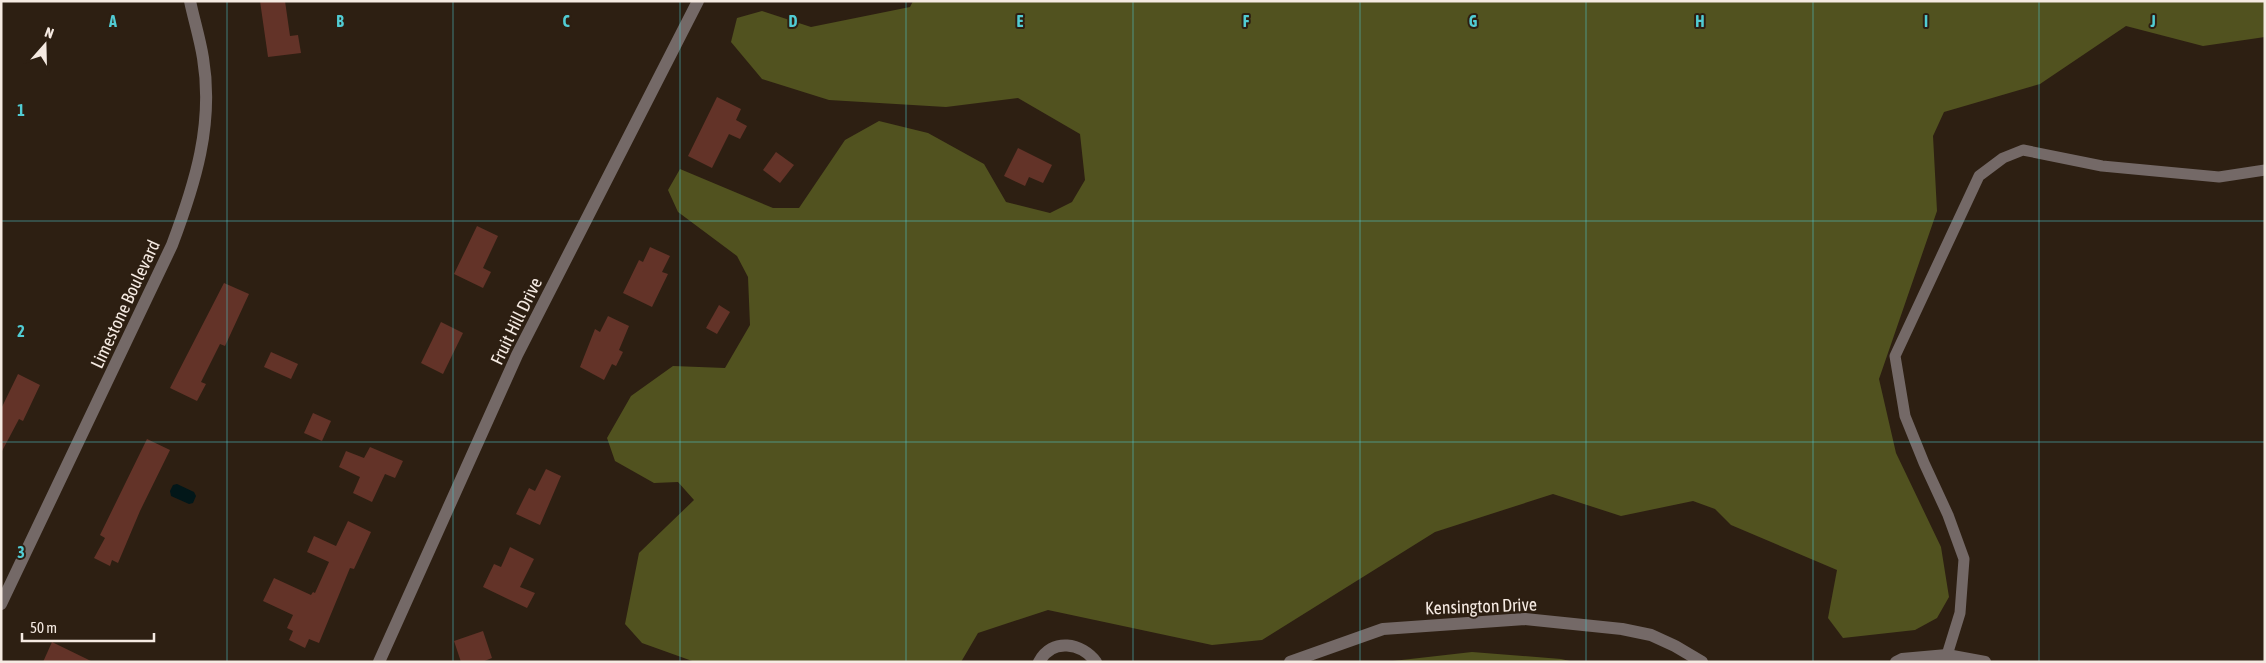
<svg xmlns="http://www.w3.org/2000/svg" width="2266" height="663" viewBox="0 0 2266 663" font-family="'Asap Condensed',sans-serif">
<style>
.forest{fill:#51521f}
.water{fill:#021719}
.building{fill:#633328}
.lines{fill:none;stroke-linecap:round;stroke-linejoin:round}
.service{stroke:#746967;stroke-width:11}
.minor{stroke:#746967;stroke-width:12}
.grid{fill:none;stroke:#51ccd4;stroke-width:1;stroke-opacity:0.55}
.labels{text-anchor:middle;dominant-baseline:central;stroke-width:4;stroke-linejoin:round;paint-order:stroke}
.street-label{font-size:18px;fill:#f5eae2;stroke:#2d1f12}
.grid-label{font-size:16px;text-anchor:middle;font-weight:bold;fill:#51ccd4;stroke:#2d1f12;stroke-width:4;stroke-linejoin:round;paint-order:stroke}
</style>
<rect width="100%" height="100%" fill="#2d1f12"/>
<g class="forest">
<polygon points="913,1 2265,1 2265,37 2203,46 2126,26 2040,84 1944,112 1933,136 1937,211 1879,379 1896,453 1941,547 1949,597 1937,618 1915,630 1843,638 1828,618 1837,570 1731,525 1715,509 1693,501 1621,516 1553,494 1435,532 1262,640 1212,645 1048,610 978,633 961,662 695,662 642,643 625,624 639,553 694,500 678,482 654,483 615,461 607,438 631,396 673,366 725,368 750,325 748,277 737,256 678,212 668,190 680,169 773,208 799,208 845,140 879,121 928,133 984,164 1006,202 1050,213 1072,202 1085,180 1080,134 1018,98 946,107 829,100 762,79 731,42 737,18 762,11 811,27 910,7"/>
<polygon points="1472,652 1561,659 1574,662 1384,662"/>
</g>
<polygon class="water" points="177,484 194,492 196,496 193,503 189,504 171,496 170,491 173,485"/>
<g class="building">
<polygon points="260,1 285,1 290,36 298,35 301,53 268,57"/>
<polygon points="717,97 741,109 736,120 747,126 740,139 729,134 712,168 688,156"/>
<polygon points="1018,148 1052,165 1043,183 1029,177 1025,186 1004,176"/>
<polygon points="776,152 794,165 780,183 763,170"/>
<polygon points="477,226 498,236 483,268 491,272 483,288 454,274"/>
<polygon points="650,247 670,256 662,272 668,274 652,307 623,293 639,260 643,262"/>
<polygon points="224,283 249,294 225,346 220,344 201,382 206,384 197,401 170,388"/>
<polygon points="719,305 730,312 717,334 706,328"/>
<polygon points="608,316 629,326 619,350 623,352 616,366 612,364 604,380 580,367 595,329 600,332"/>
<polygon points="441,322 463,333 443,374 421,363"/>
<polygon points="271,352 298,364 291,379 264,367"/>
<polygon points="18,374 40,385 23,421 19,419 1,453 1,409"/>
<polygon points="313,413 331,421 322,441 304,433"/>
<polygon points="147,439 170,450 140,511 118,563 112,560 110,566 94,558 105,538 100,535"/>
<polygon points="370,447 403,461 395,478 385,474 372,502 353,493 360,477 339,467 346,451 364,458"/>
<polygon points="546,469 561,476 540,525 516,514 529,488 535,491"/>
<polygon points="348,521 371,532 354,569 350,568 319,643 309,639 305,648 289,640 293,631 287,628 293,615 263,601 274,578 311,595 313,592 315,593 329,562 307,552 314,536 336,546"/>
<polygon points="510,547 534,559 520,587 535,593 527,608 483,587 494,564 501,567"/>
<polygon points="483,631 492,658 482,662 461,662 454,641"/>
<polygon points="52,642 93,662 43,662"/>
</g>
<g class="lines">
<polyline class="service" points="1947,655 1960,613 1964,559 1948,515 1924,463 1905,416 1895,356 1979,176 2003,158 2023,150 2102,166 2219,177 2265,170"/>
<g class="minor">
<path d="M1 604 172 245C195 184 214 124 203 58 200 39 194 20 190 1"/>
<polyline points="379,662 517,355 698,1"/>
<path d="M1039 662C1052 637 1082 643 1096 662"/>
<polyline points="1290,662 1383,629 1525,619 1622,629 1651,635 1675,646 1702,662"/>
<polyline points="1896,662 1902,659 1947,655 1985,662"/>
</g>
</g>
<path class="grid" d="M227 1V662M453 1V662M680 1V662M906 1V662M1133 1V662M1360 1V662M1586 1V662M1813 1V662M2039 1V662M1 221H2265M1 442H2265"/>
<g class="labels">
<g class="street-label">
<text transform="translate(125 304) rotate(-65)">Limestone Boulevard</text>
<text transform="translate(516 321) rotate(-64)">Fruit Hill Drive</text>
<text transform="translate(1481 606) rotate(-2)">Kensington Drive</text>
</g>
</g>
<g class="grid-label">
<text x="113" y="27">A</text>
<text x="340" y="27">B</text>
<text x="566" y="27">C</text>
<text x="793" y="27">D</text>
<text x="1020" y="27">E</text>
<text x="1246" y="27">F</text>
<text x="1473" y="27">G</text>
<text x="1700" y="27">H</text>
<text x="1926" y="27">I</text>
<text x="2153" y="27">J</text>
<text x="21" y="116">1</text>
<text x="21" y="337">2</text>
<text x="21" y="558">3</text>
</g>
<rect width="2266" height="663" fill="none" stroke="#f5eae2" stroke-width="5"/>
<g transform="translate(45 45) rotate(20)" stroke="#2d1f12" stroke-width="4" paint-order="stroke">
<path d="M0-4L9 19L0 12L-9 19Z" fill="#f5eae2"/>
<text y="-8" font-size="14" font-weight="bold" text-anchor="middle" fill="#f5eae2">N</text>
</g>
<path d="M22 633v8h132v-8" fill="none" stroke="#f5eae2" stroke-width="2.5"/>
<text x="30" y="633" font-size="15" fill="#f5eae2" stroke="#2d1f12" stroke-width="4" paint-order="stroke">50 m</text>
</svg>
